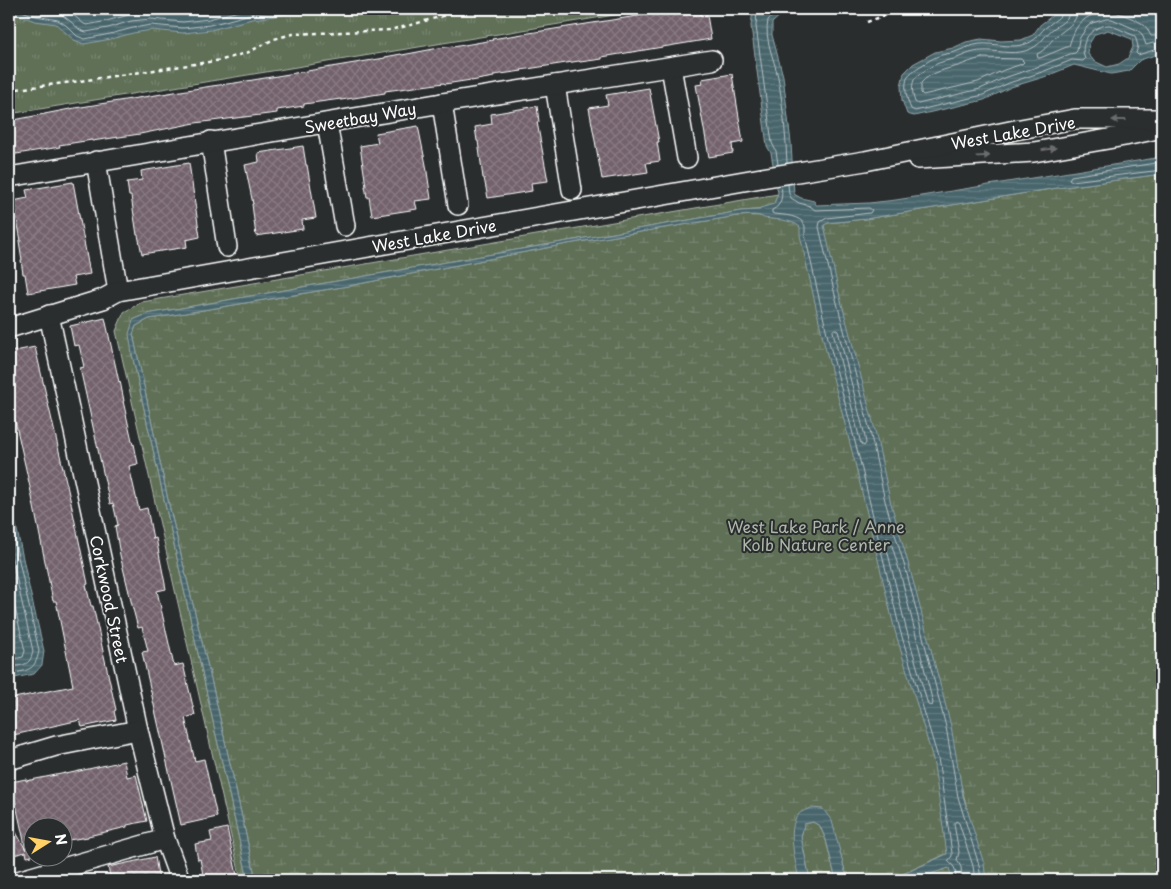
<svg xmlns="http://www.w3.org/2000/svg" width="1171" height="889" viewBox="0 0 1171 889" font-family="'Playpen Sans',sans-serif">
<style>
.grass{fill:url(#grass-tufts);stroke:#afb7ab}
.wetland{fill:url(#wetland-marsh);stroke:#afb7ab}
.water{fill:url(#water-rules);stroke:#91a3a7;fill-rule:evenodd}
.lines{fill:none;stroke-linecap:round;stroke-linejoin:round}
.shore{stroke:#b6c1c4;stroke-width:1}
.building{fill:url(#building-cross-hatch);stroke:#fff}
.minor-casing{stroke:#fff;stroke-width:22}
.path{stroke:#fff;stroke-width:2.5;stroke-dasharray:4 4;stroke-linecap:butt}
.minor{stroke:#2a2d2e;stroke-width:19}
.oneway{fill:#6a6c6d}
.labels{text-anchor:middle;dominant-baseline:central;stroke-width:4;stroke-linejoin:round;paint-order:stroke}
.street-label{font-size:16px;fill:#fff;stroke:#2a2d2e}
.park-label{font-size:16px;fill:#afb7ab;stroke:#2a2d2e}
</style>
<defs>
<pattern id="grass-tufts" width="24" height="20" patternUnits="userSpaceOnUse" patternTransform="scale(1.25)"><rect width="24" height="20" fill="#5f6f57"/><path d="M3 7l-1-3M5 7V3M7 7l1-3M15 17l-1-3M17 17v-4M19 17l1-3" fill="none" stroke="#778570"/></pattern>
<pattern id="wetland-marsh" width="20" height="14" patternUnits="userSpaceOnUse" patternTransform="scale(1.25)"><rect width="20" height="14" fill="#5f6f57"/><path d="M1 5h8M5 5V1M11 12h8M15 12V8" fill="none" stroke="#778570"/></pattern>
<pattern id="water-rules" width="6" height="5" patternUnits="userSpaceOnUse" patternTransform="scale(1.25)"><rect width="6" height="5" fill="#48656c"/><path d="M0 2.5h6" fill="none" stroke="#637c82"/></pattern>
<pattern id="building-cross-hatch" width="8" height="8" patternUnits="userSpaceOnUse" patternTransform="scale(1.25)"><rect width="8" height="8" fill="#73626c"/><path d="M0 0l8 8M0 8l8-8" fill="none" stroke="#887a82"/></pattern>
</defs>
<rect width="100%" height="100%" fill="#2a2d2e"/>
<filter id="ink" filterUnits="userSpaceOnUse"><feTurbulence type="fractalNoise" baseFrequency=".02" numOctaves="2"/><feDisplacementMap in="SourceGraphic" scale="10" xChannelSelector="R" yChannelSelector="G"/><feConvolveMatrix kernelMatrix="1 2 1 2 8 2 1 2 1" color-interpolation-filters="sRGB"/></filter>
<g filter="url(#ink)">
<polygon class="grass" points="9,9 651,9 9,114"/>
<g class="wetland">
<path d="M1162 174V880H984C967 803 945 726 925 649 890 508 855 367 821 226L828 223 865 219 1057 188Z"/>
<polygon points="778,194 774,204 770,209 741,211 147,314 133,320 132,354 248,880 241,880 116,331 124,312 142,302"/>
<polygon points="757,215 772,219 791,219 802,228 957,849 890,880 850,880 845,871 839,849 812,808 793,842 799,880 256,880 214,692 169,505 133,334 136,326 149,319 348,286 567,244 737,216"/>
<polygon points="813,822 820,826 826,840 836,880 810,880 801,837 804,824"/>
<polygon points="961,865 964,880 912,880 944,869"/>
</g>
<g class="water">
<polygon points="9,9 305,9 282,15 252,19 211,30 183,33 152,30 133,33 111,39 84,44 74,40 56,24 35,21 9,12"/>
<path d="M753 9H789L784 12 772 23V35L783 76 791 143 794 194 801 198 814 201 816 205 869 203 896 200 1162 157V174L1057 188 865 219 828 223 824 225 839 293 875 430 890 500 911 573 951 726 963 796 984 864 986 880H950L951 876 949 868 912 880H890L947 854 933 759 895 631 855 463 823 339 800 235V227C791 219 776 220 764 218 757 213 746 216 737 216L567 244 348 286 149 319 136 326 133 334 169 505 214 692 256 880H248L132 354 129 334 133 320 147 314 741 211 760 210V208L774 204 778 193 771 153 767 146 751 26Z"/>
<path d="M1061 9H1159C1164 15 1162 21 1160 29L1162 30V55H1155L1140 60 1129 71 1111 74 1074 65 1044 77 1011 87 984 100 914 116 907 114 902 100 901 86 904 73 913 64 935 52 953 48 966 42 981 39 1001 41 1021 40 1033 35 1040 25ZM1108 30 1132 39 1133 47 1128 58 1119 64 1107 67 1094 61 1088 54 1089 44 1095 34Z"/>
<polygon points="9,492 29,587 44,651 42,665 34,674 9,679"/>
<path d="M812 808 823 809 832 821 845 871 850 880H836L826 840 820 826 813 822 804 824 801 837 810 880H799C796 863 786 829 798 815 801 811 808 809 812 808Z"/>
</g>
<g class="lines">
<g class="shore">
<polyline points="16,9 36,16 58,20 67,26 77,36 85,39 110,34 133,28 151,25 183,28 210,25 251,14 285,9"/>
<polyline points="35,9 61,14 70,21 80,30 86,32 108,28 131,21 151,19 183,22 209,19 246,9"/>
<path d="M66 9 84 24 87 25C108 22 127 14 148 11 160 10 172 15 183 14 195 14 207 12 218 9"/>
<polyline points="757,9 756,26 772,143 776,151 778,164"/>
<path d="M780 9 768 20C764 40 774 58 778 77 783 104 786 136 787 163"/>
<path d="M1064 9C1063 16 1055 20 1049 25 1038 32 1038 42 1022 45 1009 48 994 43 980 44 971 45 963 49 955 52 949 54 942 54 936 57 930 60 911 71 908 76 903 86 907 100 911 109L915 111 983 95 1009 83 1042 72 1072 60 1083 61 1085 59C1078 42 1092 25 1110 25L1135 36 1138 46 1136 53 1138 55 1154 50H1162"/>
<path d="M1070 9C1070 19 1062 23 1054 28 1042 37 1042 46 1025 51 1011 55 996 50 982 51 973 51 965 55 957 58 952 60 947 60 942 62 936 63 916 75 914 80 911 87 913 96 915 102L918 104 980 89 1007 77 1040 66 1070 54 1075 53 1077 51 1079 39 1087 27 1092 23 1106 19H1112L1137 30 1142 34 1146 45 1153 43 1162 44"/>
<path d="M1078 9C1077 24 1066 28 1055 37 1049 43 1046 50 1037 54L1038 58H1040L1069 46C1072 37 1075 26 1084 20 1089 15 1102 11 1109 11 1118 12 1139 20 1145 26 1148 29 1149 33 1151 36H1162"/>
<path d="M982 58 1021 59 1024 62 1022 64 1004 70 978 82 923 95 921 93V83C929 73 946 69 958 66 966 63 973 60 982 58Z"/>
<polyline points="1162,162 1071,176 1069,179 1072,181 1162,170"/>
<polyline points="788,184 789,194 791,198 799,203 810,206 815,210 869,208 872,210 870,213 827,218 820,222 819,227 835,295 870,431 885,501 907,574 946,727 958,797 979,865 981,880"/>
<path d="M781 185C783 195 782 206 772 210V213L774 214C783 215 801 215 805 226 805 229 805 232 805 235L828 338 860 461 900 630 938 758 952 853V856L948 861C955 867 957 870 955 880"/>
<polygon points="835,329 838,331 864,432 866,443 864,446 861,444 834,336 833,331"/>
<path d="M9 516 39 651C35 672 27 670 9 674"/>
<polygon points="887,538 890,539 901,576 933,703 932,706 928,705 906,628 885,541"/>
<path d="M9 546 33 651C30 667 23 664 9 668"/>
<polyline points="9,582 25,651 23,657 9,660"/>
<polyline points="962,880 961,867 957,860 959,852 954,824 956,821 959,823 973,866 975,880"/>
</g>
</g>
<g class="building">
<polygon points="682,9 700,9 701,16 707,15 711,39 602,57 602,59 580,62 579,61 521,70 522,71 494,75 494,77 471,81 471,80 445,84 444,83 422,86 385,91 385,93 341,100 341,99 304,104 304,106 277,110 277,113 195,123 140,134 92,141 92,140 59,145 60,147 10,155 9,145 9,121 75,108 212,86 235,83 385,58 385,57 401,54 402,55 439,48 453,46 453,47 493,40 492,39 510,36"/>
<polygon points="732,74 743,142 732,144 733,153 709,157 696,85 703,84 702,79"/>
<polygon points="649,88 659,142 657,142 660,161 646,163 648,172 602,179 589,108 608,105 606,95"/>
<polygon points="537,106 539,122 537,122 548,181 531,183 532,191 488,198 484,178 483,178 478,141 477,141 475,127 492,124 491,114"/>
<polygon points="418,126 426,165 431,199 415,201 417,209 372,216 369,197 367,197 365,186 366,186 360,146 378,143 376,133"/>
<polygon points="303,146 306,165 307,165 316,218 302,220 303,229 256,236 252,204 253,204 245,165 259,162 258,153"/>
<polygon points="189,163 200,237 186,240 187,247 142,254 138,235 137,235 131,196 129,196 127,182 142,180 141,171"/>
<polygon points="73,182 90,274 73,277 75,285 28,293 25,274 23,274 21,260 22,260 19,241 21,241 16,214 15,214 13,201 28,198 26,190"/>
<polygon points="105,318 119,382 120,381 124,401 123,401 133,445 134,444 138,464 129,466 139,510 147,508 153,539 156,538 166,589 157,591 174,666 183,664 195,715 185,718 195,761 204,759 217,817 181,825 142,652 148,651 142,627 138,628 132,605 120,555 115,526 118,525 113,503 110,504 80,368 84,367 79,345 74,346 70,326"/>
<polygon points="35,347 71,503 88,584 86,585 91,606 93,606 116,710 114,711 116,720 82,727 80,720 9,736 9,699 73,686 56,601 53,601 30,487 9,394 9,361 12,360 10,352"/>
<polygon points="124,761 127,777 136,775 147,821 127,825 127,827 88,836 88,837 62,841 62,826 32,826 32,856 27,857 26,852 9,856 9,820 26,850 11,782 26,779 26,781 66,773 66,774"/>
<polygon points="227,828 238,880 220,880 219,876 204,880 200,859 198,860 195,844 212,841 210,832"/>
<polygon points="155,857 159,880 111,880 108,867"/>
</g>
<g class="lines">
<g class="minor-casing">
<g id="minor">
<polyline points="671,67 687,158"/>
<polyline points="555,85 572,190"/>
<polyline points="442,103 458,205"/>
<polyline points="327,123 345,226"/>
<polyline points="211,141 227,247"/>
<polyline points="918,159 1034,152 1125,136 1162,128"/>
<polyline points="96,161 118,291"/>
<polyline points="9,177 442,103 712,60"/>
<polyline points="49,315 138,730 165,839 180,880"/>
<polyline points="9,328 103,299 118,291 761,178 865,161 1015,130 1075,119 1162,119"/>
<polyline points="9,760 56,746 138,730"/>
<polyline points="21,880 165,839"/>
</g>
</g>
<g class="path">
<polyline points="867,22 901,9"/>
<polyline points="9,90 80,81 222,60 249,52 274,39 293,34 389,30 407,26 468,9"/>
</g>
<use href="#minor" class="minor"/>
</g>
<defs><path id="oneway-solid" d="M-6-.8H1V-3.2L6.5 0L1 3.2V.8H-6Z" transform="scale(1.25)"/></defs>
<g class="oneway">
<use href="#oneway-solid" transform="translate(1119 120) rotate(180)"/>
<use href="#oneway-solid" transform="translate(1049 149) rotate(-10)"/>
<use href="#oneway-solid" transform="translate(983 156) rotate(-3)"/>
</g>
</g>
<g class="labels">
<g class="street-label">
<text transform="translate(360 117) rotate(-10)">Sweetbay Way</text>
<text transform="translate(1013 132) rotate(-10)">West Lake Drive</text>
<text transform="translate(434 235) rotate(-10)">West Lake Drive</text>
<text transform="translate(110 599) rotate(78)">Corkwood Street</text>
</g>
<g class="park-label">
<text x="816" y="526">West Lake Park / Anne<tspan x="816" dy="18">Kolb Nature Center</tspan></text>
</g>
</g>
<rect width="1171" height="889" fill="none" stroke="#2a2d2e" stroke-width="30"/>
<rect x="15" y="15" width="1141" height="859" fill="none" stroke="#fff" stroke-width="2" filter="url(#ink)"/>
<g transform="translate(48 842) rotate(79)"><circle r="24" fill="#2a2d2e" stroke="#7f8182"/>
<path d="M0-4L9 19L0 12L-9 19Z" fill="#ffd166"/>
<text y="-8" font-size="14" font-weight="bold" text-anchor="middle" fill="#ffffff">N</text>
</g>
</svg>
